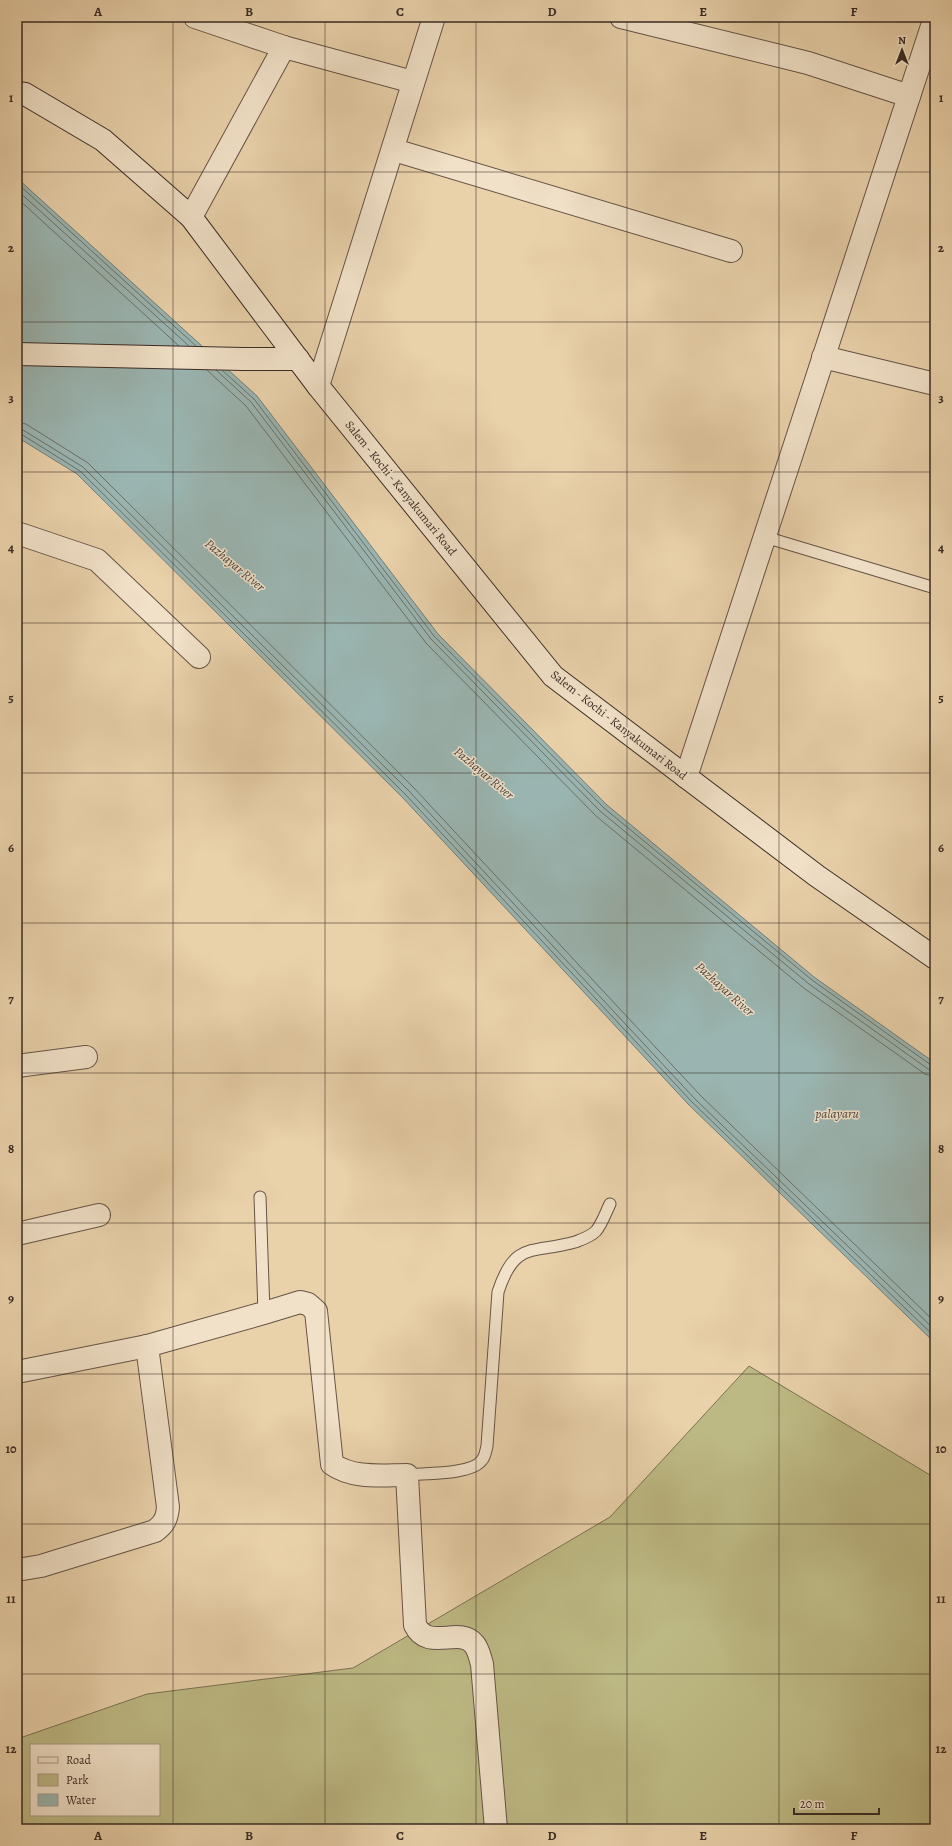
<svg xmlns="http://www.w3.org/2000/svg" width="952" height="1846" viewBox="0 0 952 1846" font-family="Alegreya,serif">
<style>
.green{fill:#bdb984;stroke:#7c7254;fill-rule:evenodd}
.water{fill:#9ab5b1;stroke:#747e79}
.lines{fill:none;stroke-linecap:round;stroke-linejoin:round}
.shore{stroke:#6a706a;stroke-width:1}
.service-casing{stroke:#665446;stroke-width:13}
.minor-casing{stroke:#665446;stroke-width:24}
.secondary-casing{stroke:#3a2b24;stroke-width:24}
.service{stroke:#f1e1c8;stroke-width:11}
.minor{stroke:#f1e1c8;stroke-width:22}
.secondary{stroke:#f1e1c8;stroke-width:22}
.grid{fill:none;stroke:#3a2b24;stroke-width:1;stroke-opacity:0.55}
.labels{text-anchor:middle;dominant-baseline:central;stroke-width:3;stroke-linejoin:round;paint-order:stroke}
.street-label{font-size:12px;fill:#3a2b24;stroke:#f1e1c8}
.water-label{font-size:13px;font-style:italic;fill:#4d4740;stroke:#f1e1c8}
.neatline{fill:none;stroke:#3a2b24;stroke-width:1.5}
.grid-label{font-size:13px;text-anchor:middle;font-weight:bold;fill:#3a2b24}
</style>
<rect width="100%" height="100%" fill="#e9d1aa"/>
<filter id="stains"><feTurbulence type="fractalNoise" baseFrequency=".005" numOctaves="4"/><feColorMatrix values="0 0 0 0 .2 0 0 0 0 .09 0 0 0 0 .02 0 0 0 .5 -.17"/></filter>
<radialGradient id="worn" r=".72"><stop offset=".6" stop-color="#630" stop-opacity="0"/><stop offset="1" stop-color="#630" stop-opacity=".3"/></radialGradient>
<path class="green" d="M749 1366 935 1478V1829H17V1739L147 1694 353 1668 610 1517ZM31 1745H159V1815H31Z"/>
<polygon class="water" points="17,178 257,396 438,634 607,805 814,977 935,1063 935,1343 689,1105 402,797 77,474 17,437"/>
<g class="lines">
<g class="shore">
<polyline points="17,183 196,346"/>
<polyline points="17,190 189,346"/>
<polyline points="17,198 179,346"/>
<polyline points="207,370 246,406 426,643 596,816 805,989 925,1074 935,1077"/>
<polyline points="216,370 251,402 431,639 600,811 809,984 928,1069 935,1071"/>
<polyline points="223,371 254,399 434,636 604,808 812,980 931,1065 935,1066"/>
<polyline points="17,422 26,424 88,463 413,787 700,1095 935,1322"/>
<polyline points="17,428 23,430 83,467 409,791 695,1099 935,1330"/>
<polyline points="17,433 21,434 80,471 405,794 692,1102 935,1337"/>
</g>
<g class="service-casing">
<g id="service">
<polyline points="765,537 935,588"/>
<polyline points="260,1197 264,1313"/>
<path d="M407 1475C424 1473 472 1475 482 1460 485 1457 486 1450 487 1446L498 1292C515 1240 532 1254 575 1242 583 1239 590 1237 596 1231 602 1224 606 1212 610 1204"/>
</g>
</g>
<g class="minor-casing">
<g id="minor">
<polyline points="195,17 284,47 413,82"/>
<polyline points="621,17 808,63 909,96"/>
<polyline points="394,150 731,251"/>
<polyline points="191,217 284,47"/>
<polyline points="823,357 935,384"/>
<polyline points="318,386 434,17"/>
<polyline points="17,533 97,560 199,657"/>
<polyline points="686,777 935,17"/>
<polyline points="17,1066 86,1057"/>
<polyline points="17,1234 99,1215"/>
<path d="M17 1372 147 1346 264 1313 300 1302 308 1304 316 1311 332 1464C353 1479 382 1475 407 1475L415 1625C428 1652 459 1626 474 1644 479 1650 480 1658 482 1664L496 1829"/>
<path d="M17 1570 41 1566 155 1531C164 1524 167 1519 168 1507L147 1346"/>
</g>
</g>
<g class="secondary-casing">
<g id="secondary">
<polyline points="17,93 25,94 103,140 191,217 318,386 553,676 817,876 935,958"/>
<polyline points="17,354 243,359 298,359"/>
</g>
</g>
<use href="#service" class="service"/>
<use href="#minor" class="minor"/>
<use href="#secondary" class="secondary"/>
</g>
<path class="grid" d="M173 17V1829M325 17V1829M476 17V1829M627 17V1829M779 17V1829M17 172H935M17 322H935M17 472H935M17 623H935M17 773H935M17 923H935M17 1073H935M17 1223H935M17 1374H935M17 1524H935M17 1674H935"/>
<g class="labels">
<g class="street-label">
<text transform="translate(401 488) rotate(51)">Salem - Kochi - Kanyakumari Road</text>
<text transform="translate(619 725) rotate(38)">Salem - Kochi - Kanyakumari Road</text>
</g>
<g class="water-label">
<text transform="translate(235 565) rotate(40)">Pazhayar River</text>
<text transform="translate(484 773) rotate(40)">Pazhayar River</text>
<text transform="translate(725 989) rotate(42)">Pazhayar River</text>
<text x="837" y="1113">palayaru</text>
</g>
</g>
<rect width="952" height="1846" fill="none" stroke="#e9d1aa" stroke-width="44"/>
<rect x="30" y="1744" width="130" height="72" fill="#f1e1c8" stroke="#a89886"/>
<rect x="38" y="1757" width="20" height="6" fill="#f1e1c8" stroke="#a89886"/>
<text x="66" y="1764" font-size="12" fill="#3a2b24">Road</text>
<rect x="38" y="1774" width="20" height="12" fill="#bdb984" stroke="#a89886"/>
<text x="66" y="1784" font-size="12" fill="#3a2b24">Park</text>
<rect x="38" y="1794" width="20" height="12" fill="#9ab5b1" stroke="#a89886"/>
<text x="66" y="1804" font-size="12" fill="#3a2b24">Water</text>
<g transform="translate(902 50)" stroke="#f1e1c8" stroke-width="3" paint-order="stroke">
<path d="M0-3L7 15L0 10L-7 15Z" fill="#3a2b24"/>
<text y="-6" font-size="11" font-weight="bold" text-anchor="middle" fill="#3a2b24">N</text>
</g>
<path d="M794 1808v6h85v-6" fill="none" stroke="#3a2b24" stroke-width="2"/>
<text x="800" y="1808" font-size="12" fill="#3a2b24" stroke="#f1e1c8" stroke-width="3" paint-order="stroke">20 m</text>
<rect x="22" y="22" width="908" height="1802" class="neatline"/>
<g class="grid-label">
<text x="98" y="16">A</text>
<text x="249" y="16">B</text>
<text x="400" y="16">C</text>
<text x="552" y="16">D</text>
<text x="703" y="16">E</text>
<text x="854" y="16">F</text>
<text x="11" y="102">1</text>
<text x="941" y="102">1</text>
<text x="11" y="252">2</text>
<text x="941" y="252">2</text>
<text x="11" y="402">3</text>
<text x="941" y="402">3</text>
<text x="11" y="552">4</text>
<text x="941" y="552">4</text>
<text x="11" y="702">5</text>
<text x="941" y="702">5</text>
<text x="11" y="852">6</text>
<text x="941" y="852">6</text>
<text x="11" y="1003">7</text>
<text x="941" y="1003">7</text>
<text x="11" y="1153">8</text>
<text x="941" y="1153">8</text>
<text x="11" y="1303">9</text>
<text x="941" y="1303">9</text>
<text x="11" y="1453">10</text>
<text x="941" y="1453">10</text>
<text x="11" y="1603">11</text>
<text x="941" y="1603">11</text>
<text x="11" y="1753">12</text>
<text x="941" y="1753">12</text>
<text x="98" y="1840">A</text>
<text x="249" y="1840">B</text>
<text x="400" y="1840">C</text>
<text x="552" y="1840">D</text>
<text x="703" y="1840">E</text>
<text x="854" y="1840">F</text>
</g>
<rect width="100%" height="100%" filter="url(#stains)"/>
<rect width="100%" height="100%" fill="url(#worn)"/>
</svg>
